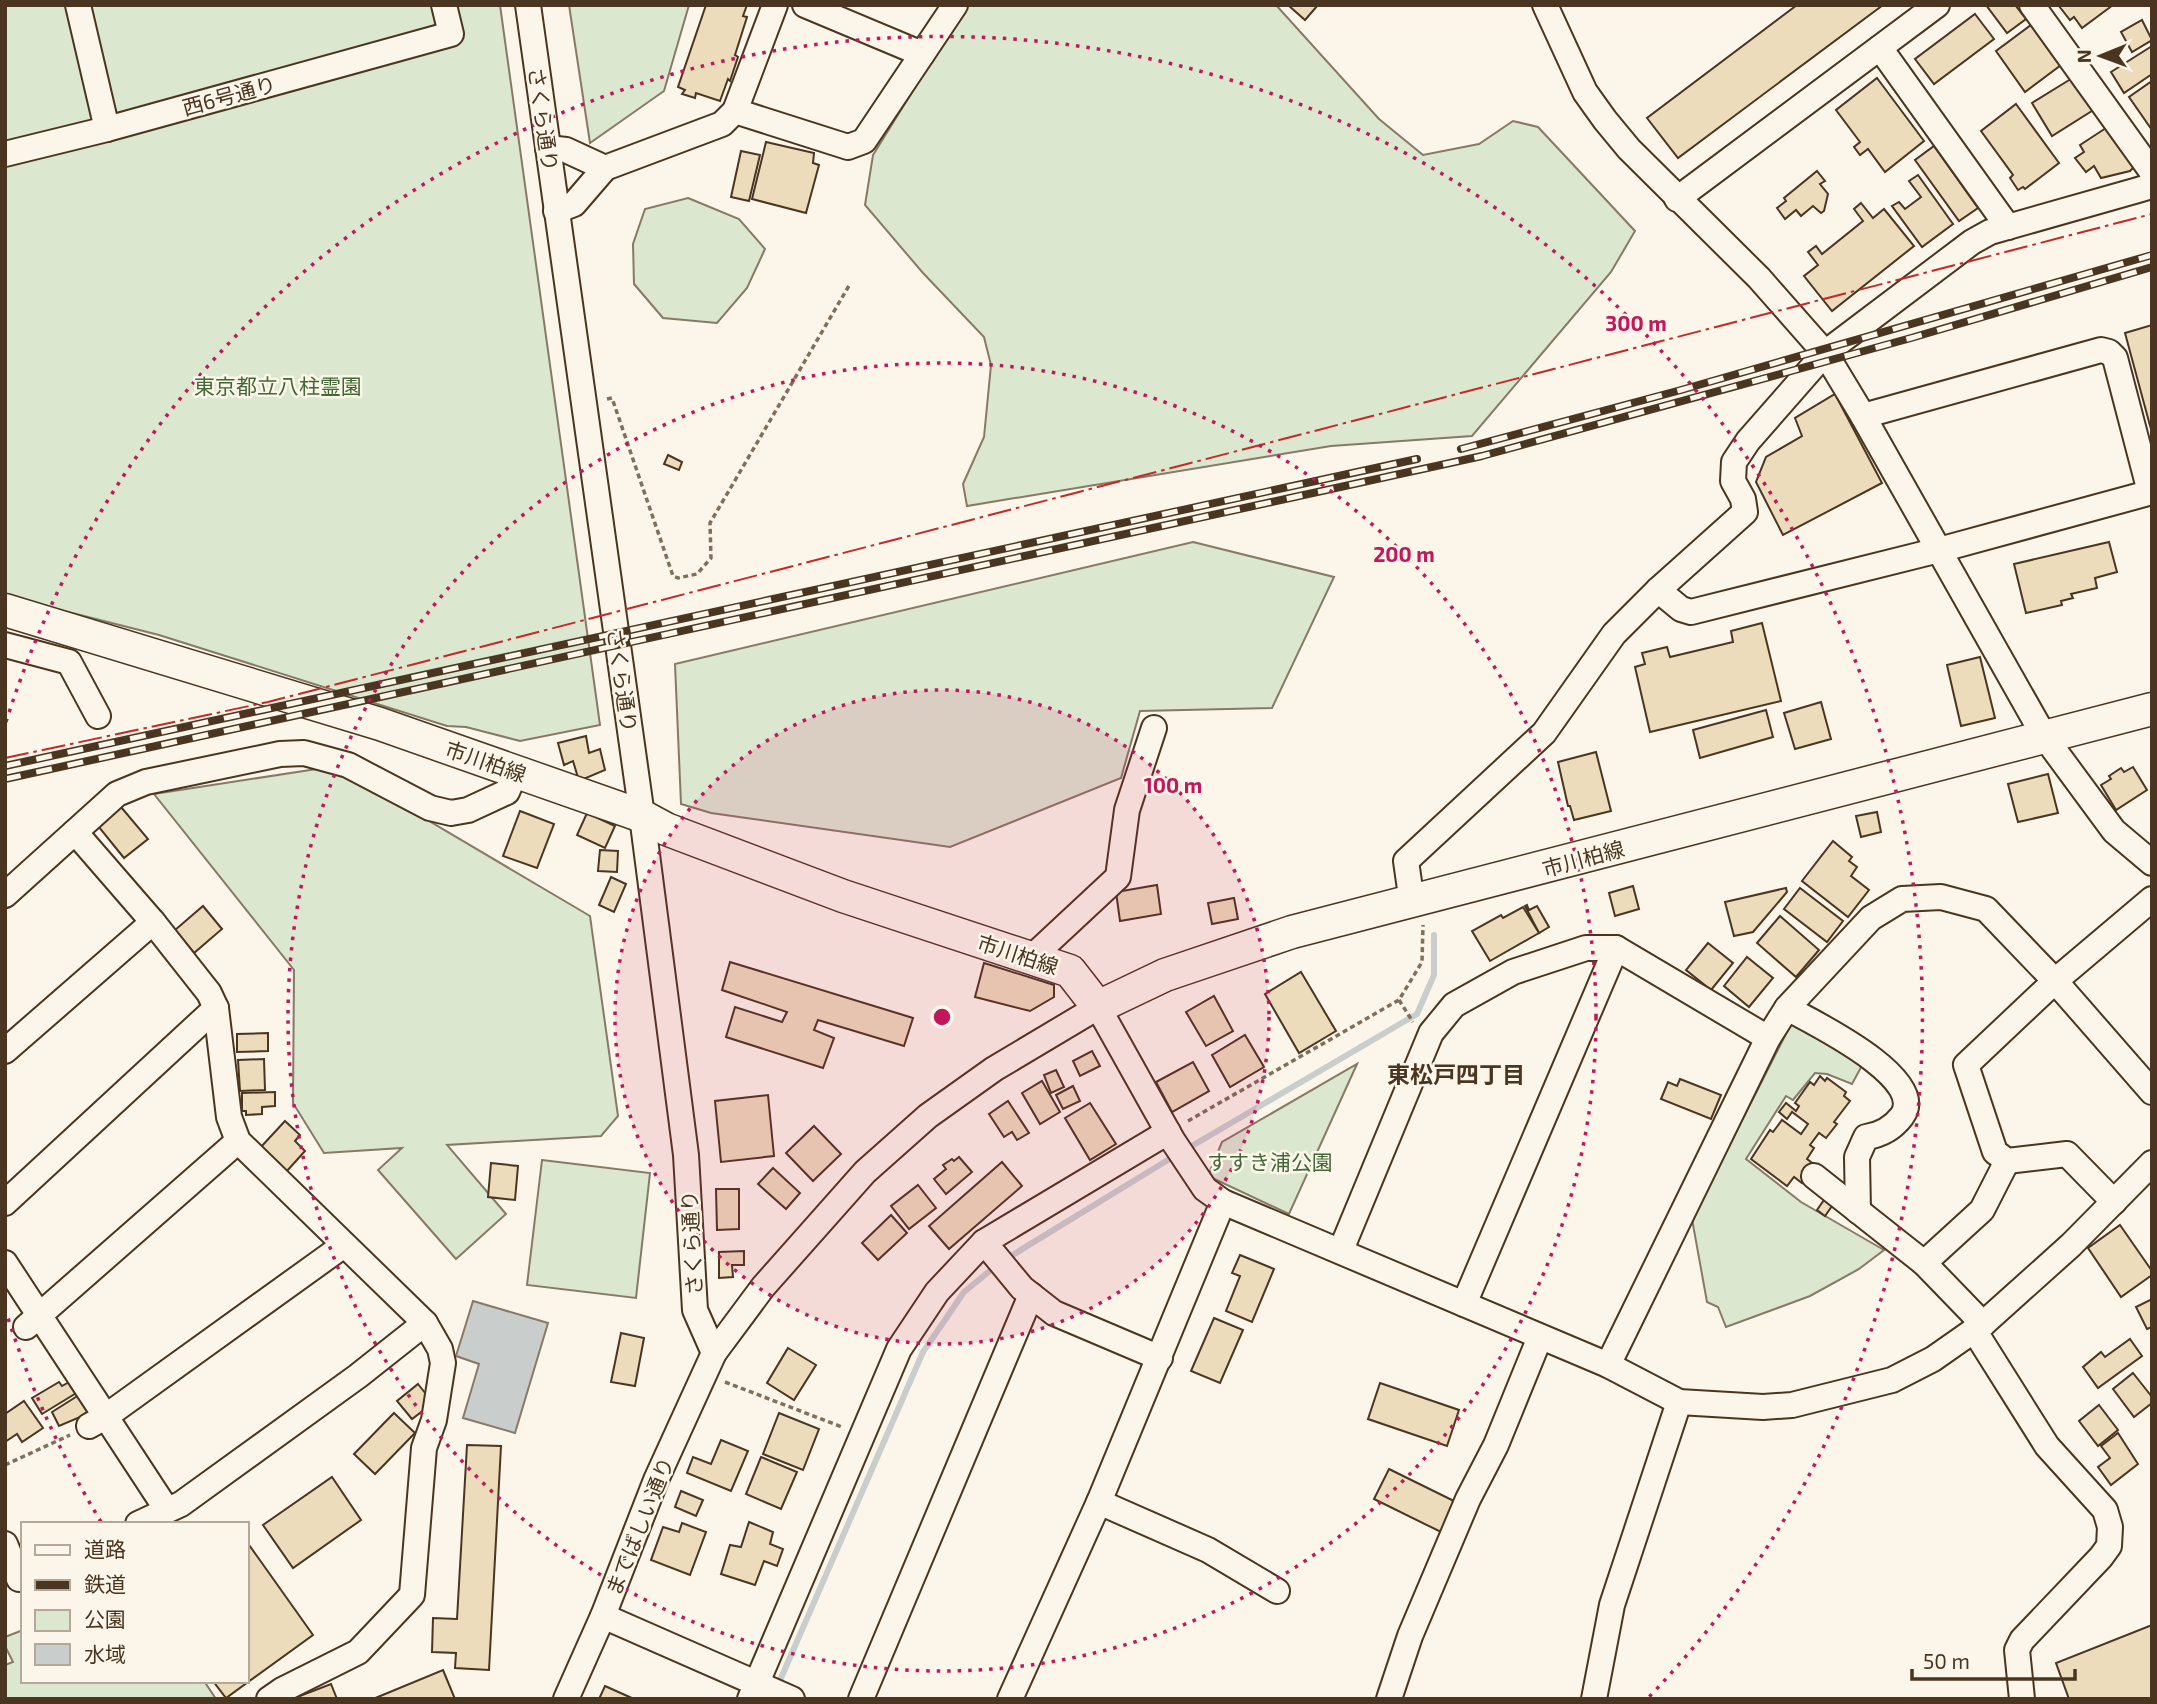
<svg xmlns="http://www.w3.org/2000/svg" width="2157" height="1704" viewBox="0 0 2157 1704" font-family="'Exo 2','Noto Sans JP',sans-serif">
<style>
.green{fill:#dce7d0;stroke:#887966;stroke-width:2}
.water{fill:#c9cecd;stroke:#887966;stroke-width:2}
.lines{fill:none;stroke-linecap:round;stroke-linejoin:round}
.stream{stroke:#c9cecd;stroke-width:6}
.building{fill:#ecdcbc;stroke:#4a3520;stroke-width:2}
.minor-casing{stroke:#4a3520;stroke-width:28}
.major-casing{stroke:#4a3520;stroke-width:35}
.path{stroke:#7f6f5c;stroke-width:3.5;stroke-dasharray:5 3.5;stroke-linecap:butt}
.minor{stroke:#fbf6e9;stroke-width:24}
.major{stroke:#fbf6e9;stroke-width:32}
.rail-casing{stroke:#4a3520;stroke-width:8}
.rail{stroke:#fbf6e9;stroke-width:5;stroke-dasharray:16;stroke-linecap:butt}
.power{stroke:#c62828;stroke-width:2;stroke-dasharray:24 5 3.5 5;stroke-linecap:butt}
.ring{fill:none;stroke:#c2185b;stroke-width:3.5;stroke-dasharray:3.5 7}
.labels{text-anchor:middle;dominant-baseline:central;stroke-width:5;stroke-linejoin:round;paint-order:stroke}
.street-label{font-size:21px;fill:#4a3520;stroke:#fbf6e9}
.park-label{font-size:21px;fill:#436837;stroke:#fbf6e9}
.neighbourhood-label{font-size:23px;font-weight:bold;fill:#4a3520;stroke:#fbf6e9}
.centre{fill:#c2185b;stroke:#fbf6e9;stroke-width:3.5}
.ring-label{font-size:21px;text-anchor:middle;font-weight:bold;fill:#c2185b;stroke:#fbf6e9;stroke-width:5;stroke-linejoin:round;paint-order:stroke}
</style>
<rect width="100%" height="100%" fill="#fbf6e9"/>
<g class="green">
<polygon points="5,5 500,5 600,725 520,741 466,727 447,726 159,635 5,596"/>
<polygon points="569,5 689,5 664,91 590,143"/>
<polygon points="969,5 1276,5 1379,119 1423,155 1479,144 1513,121 1538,127 1635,231 1611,272 1472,436 1331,446 967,506 963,484 984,437 991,365 984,337 923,273 865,205 873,155 942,44"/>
<polygon points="688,198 739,219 765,249 747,288 717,323 663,318 634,284 633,244 645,209"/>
<polygon points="1193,542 1334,577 1272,708 1140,711 1121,778 950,847 711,813 681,804 675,664"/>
<polygon points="336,766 590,916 618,1116 601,1136 447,1145 506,1214 456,1259 378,1170 402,1148 324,1153 293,1103 294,970 154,794"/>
<polygon points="1793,1020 1865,1060 1852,1084 1827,1074 1815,1073 1793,1100 1786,1096 1746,1159 1801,1202 1884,1250 1859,1269 1810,1296 1726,1327 1718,1307 1707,1302 1692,1219"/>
<polygon points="1357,1064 1289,1214 1208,1176 1222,1142"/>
<polygon points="542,1160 650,1173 636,1298 527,1285"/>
<polygon points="23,1630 23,1681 204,1681 216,1699 5,1699 5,1665 13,1662 5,1646 5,1637"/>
</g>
<polygon class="water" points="473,1301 548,1323 515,1433 463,1418 479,1364 456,1356"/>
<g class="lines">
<g class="stream">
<polyline points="1185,1150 1417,1014 1434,975 1434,935"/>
<polyline points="1006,1259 1176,1155"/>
<polyline points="778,1685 923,1352 964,1292 997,1265"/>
</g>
</g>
<g class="building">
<polygon points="706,5 747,5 743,16 747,17 735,55 738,57 730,81 728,79 720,101 696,93 695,98 682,94 685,90 678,87"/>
<polygon points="1288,5 1318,5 1305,20"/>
<polygon points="1797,5 1883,5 1678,158 1647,118"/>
<polygon points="1986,5 2015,5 2026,19 2007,33"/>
<polygon points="2113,5 2082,28 2074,17 2070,20 2059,6"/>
<polygon points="1975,14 1994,39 1934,84 1915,59"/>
<polygon points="2142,20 2152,40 2132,52 2121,32"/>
<polygon points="2031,25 2061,65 2025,92 1996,51"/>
<polygon points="2152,46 2152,74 2124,93 2111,72"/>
<polygon points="2074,77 2095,109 2052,136 2032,103"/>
<polygon points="1877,78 1924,141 1885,172 1868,149 1860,155 1854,147 1860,142 1836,110"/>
<polygon points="2152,81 2152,130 2129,97"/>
<polygon points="2016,104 2059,163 2025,189 2023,187 2018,190 2010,178 2013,175 1981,131"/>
<polygon points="2106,128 2134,167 2130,171 2101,178 2094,166 2086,172 2075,158 2084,152 2080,145"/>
<polygon points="766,142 814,153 813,163 819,165 806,213 752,199"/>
<polygon points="1934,146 1978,208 1959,221 1915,160"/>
<polygon points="741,151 760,155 749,201 731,197"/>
<polygon points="1817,171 1825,181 1820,184 1828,194 1824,211 1821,213 1813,206 1801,216 1796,210 1785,219 1777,208 1786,201 1784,198"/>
<polygon points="1918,175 1953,224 1922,247 1892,206 1899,202 1905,209 1921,197 1909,181"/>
<polygon points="1861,203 1873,218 1884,209 1914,246 1832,311 1804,276 1818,265 1808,252 1816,246 1822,254 1863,221 1854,209"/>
<polygon points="2152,325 2152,433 2125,333"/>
<polygon points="1835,394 1882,483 1783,535 1756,482 1766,457 1802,436 1795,418"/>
<polygon points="668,455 682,462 679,470 664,464"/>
<polygon points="2109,542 2117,572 2095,578 2097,588 2071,594 2073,598 2061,601 2062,605 2026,613 2014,564"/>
<polygon points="1762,623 1781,701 1650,732 1635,667 1645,664 1642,653 1667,647 1670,657 1733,642 1731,631"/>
<polygon points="1980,657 1995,718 1961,726 1947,665"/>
<polygon points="1821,702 1831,739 1795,749 1784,713"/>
<polygon points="1766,710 1773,737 1700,758 1693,730"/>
<polygon points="586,736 589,753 600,749 605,770 579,781 573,761 564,765 558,743"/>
<polygon points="1596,752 1611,811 1574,820 1570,806 1568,806 1558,762"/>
<polygon points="2133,767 2147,790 2116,810 2101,785 2111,779 2109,776 2121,768 2124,772"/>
<polygon points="2048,774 2058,813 2018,822 2008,784"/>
<polygon points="121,807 148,839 124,858 98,826"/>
<polygon points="520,811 554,824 537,868 503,856"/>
<polygon points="1877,812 1881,832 1861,837 1856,816"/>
<polygon points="587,813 615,826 605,848 577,835"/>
<polygon points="1833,841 1852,857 1849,861 1857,867 1851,876 1869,890 1848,917 1802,881"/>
<polygon points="600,850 618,851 617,872 598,871"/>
<polygon points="611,877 626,884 614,912 599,905"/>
<polygon points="1157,885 1161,914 1120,921 1116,892"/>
<polygon points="1633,886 1639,909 1615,916 1609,893"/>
<polygon points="1786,888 1787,892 1753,932 1734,936 1725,902"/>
<polygon points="1800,888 1843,921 1827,942 1784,909"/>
<polygon points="1234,898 1238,919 1212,924 1208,903"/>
<polygon points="1527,905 1529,910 1537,906 1549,927 1539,933 1525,906"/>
<polygon points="203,906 222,929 194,953 175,930"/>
<polygon points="1523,907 1539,933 1490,961 1472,931 1501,915 1503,918"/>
<polygon points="1780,916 1819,950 1796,977 1757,943"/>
<polygon points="1708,943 1733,963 1711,990 1686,970"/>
<polygon points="1747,957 1773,978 1749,1007 1724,986"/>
<polygon points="730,962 913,1018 904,1046 818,1020 814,1030 834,1038 823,1068 726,1037 735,1007 782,1022 787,1012 722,990"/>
<polygon points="984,963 1054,985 1054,997 1030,1011 975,997"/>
<polygon points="1301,972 1336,1031 1299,1053 1265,994"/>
<polygon points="1214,996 1233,1031 1206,1046 1186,1012"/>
<polygon points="268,1033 268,1051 237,1052 237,1034"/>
<polygon points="1245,1035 1264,1067 1230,1087 1212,1055"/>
<polygon points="1092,1051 1100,1066 1080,1076 1073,1061"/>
<polygon points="264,1059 265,1090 240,1091 238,1060"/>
<polygon points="1193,1062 1209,1091 1172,1112 1156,1082"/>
<polygon points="1056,1070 1064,1087 1051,1093 1044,1075"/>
<polygon points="1820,1076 1825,1081 1827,1078 1846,1092 1844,1096 1850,1101 1834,1122 1837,1124 1826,1138 1819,1133 1810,1145 1814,1148 1807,1159 1815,1165 1802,1183 1794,1177 1787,1186 1751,1159 1770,1130 1773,1132 1782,1120 1801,1134 1808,1124 1792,1112 1787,1119 1779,1112 1786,1103 1796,1111 1799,1106 1795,1103 1810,1082 1814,1085"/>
<polygon points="1680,1079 1721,1095 1711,1119 1661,1099 1668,1082 1677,1086"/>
<polygon points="1042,1081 1060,1112 1040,1124 1022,1093"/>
<polygon points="1073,1086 1080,1101 1063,1109 1056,1095"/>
<polygon points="275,1092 275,1106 262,1107 262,1114 246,1115 246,1111 242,1111 242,1093"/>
<polygon points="768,1095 774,1156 721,1162 715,1101"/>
<polygon points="1008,1101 1029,1133 1017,1140 1012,1132 1004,1137 989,1114"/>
<polygon points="1090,1103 1116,1144 1090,1160 1065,1118"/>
<polygon points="285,1121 300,1135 295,1141 305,1151 286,1172 260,1148"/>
<polygon points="814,1126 841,1154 813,1181 786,1153"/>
<polygon points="959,1157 972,1172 946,1194 934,1179 946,1169 943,1165 952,1159 954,1161"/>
<polygon points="1002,1162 1022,1186 949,1249 929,1226"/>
<polygon points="491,1163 518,1166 515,1200 488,1197"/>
<polygon points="773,1168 800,1193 786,1209 758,1184"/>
<polygon points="918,1185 936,1208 909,1229 891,1206"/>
<polygon points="716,1189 739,1189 739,1229 717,1230"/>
<polygon points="1824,1200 1832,1206 1825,1216 1817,1210"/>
<polygon points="891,1215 907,1233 878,1260 862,1243"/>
<polygon points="2120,1225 2152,1271 2152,1275 2121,1297 2088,1248"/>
<polygon points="744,1251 744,1265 732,1265 733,1277 719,1278 719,1252"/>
<polygon points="1240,1255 1274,1269 1252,1322 1226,1311 1240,1276 1232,1273"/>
<polygon points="2152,1299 2152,1327 2147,1329 2136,1307"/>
<polygon points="1214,1318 1243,1330 1220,1383 1191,1371"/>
<polygon points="621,1333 644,1338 635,1386 611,1382"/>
<polygon points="2130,1339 2142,1356 2098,1388 2083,1367 2101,1352 2105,1357"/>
<polygon points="788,1348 816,1365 794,1400 767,1383"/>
<polygon points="2133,1373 2152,1397 2152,1403 2134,1417 2113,1389"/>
<polygon points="71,1381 78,1392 42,1414 32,1398 59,1382 62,1386"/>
<polygon points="1380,1383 1459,1410 1447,1446 1368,1419"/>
<polygon points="418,1384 433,1403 412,1419 397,1401"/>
<polygon points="79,1395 89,1408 85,1415 59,1426 52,1412"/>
<polygon points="24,1401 43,1428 22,1442 17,1434 5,1442 5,1414"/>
<polygon points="2099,1405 2118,1430 2098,1446 2079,1421"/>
<polygon points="394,1413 415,1433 375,1474 354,1454"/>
<polygon points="779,1413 819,1429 803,1470 763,1454"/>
<polygon points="2118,1433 2138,1464 2111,1485 2098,1467 2110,1458 2101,1446"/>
<polygon points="721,1440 748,1451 731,1491 687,1473 693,1457 711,1464"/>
<polygon points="467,1445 501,1446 489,1670 455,1668 456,1653 432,1652 433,1618 457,1619"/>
<polygon points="761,1457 797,1472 781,1509 746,1494"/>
<polygon points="1389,1469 1456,1502 1441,1532 1374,1499"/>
<polygon points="332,1477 361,1520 293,1568 263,1525"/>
<polygon points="681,1491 703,1500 696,1516 675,1507"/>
<polygon points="749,1522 773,1532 770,1544 783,1549 777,1566 764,1561 755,1585 721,1574 730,1545 741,1547"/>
<polygon points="682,1523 706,1532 690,1575 651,1560 663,1527 679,1532"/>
<polygon points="247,1542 313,1635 226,1698 213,1681 247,1681"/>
<polygon points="2152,1625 2152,1699 2069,1699 2056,1663"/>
<polygon points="443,1670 455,1699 373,1699"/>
<polygon points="331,1684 337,1699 292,1699"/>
<polygon points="605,1686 634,1699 599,1699"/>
</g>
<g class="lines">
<g class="minor-casing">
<g id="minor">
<polyline points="78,5 107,129"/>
<polyline points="528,5 642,816 686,1155 695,1310 714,1353"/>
<polyline points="805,5 922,54"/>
<polyline points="1545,5 1585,92 1605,120 1629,149 1759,278 1825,353 1863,416 2044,736 2114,831 2152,863"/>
<polyline points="2032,5 2152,172"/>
<polyline points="1880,48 2008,227"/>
<polyline points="735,111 848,147 864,141 955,5"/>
<polyline points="548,148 566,150 605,168 574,204 556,211"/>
<polyline points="5,154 107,129 451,34 444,5"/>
<polyline points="605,168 722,124 735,111 775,5"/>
<polyline points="1677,199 1937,5"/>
<polyline points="1863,416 2101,350 2109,352 2115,358 2150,492"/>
<polyline points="1658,590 1681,609 1691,612 1939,550 2152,492"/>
<polyline points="5,645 69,662 98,716"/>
<polyline points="75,832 153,922 209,993 216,1008 229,1117 238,1141 425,1323 358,1376 181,1504 138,1524"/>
<polyline points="5,895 117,794 146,782 280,754 304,753 348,765 430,808 451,813 468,810 507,792 516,771"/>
<polyline points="1412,903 1406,861 1544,733 1614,634 1658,590 1745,512 1743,499 1733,481 1734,462 1748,441 1825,353 1972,242 1990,232 2138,190 2148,187 2152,181"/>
<polyline points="1030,959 1118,877 1127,810 1154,728"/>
<path d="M1787 1008C1812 1022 1929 1078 1902 1116 1893 1128 1880 1135 1866 1137L1857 1157 1858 1211"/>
<polyline points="5,1051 153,922"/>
<polyline points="1814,1176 1924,1263"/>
<polyline points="2114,1202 2067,1154 2007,1161 1995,1152 1966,1065 2055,981 2152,899"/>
<polyline points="5,1203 216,1008"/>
<polyline points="984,1242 1022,1288 1054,1313 1160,1358"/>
<polyline points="1341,1250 1431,1033 1454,1005 1513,972 1586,948 1616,948 1768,1038"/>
<polyline points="5,1263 167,1510"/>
<polyline points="1464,1304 1616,948"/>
<polyline points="1983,1324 1924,1263 1982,1210 2007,1161"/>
<polyline points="26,1327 238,1141"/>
<polyline points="1974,1330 2047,1446 2105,1510 2110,1527 2109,1546 2101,1557 2022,1640 2017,1650 2022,1699"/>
<polyline points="1608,1365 1768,1038 1787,1008 1871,918 1902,899 1941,897 1986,909 2055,981 2152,1092"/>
<polyline points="1679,1402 1763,1407 1792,1405 1892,1380 1933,1359 1983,1324 2071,1245 2152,1163"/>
<polyline points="89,1426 105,1417 344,1245"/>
<polyline points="1099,1502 1208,1550 1277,1591"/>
<polyline points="5,1544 19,1579"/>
<polyline points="603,1616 792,1699"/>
<polyline points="269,1699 282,1690 358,1652 412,1595 424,1448 434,1420 443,1363 440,1349 425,1323"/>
<polyline points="566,1699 603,1616 656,1480 714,1353 763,1287 865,1172 928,1116 994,1069 1098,1007 1173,1141 1205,1189 1223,1202 1608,1365 1679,1402 1612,1605 1594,1699"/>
<polyline points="750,1699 899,1349 937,1292 984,1242 1168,1132"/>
<polyline points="861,1699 1031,1295"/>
<polyline points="1010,1699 1099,1502 1223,1202"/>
<polyline points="1389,1699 1410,1636 1468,1499 1496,1445 1540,1337"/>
</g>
</g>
<g class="major-casing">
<polyline id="major" points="5,610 380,724 642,816 666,829 843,896 1070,971 1098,1007 1165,975 1292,932 2152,709"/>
</g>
<g class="path">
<polyline points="607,399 612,398 673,576 678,578 697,574 711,558 710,523 850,284"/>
<polyline points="1399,1000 1413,1022"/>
<polyline points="1188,1121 1399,1000 1422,962 1423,925"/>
<polyline points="725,1382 842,1427"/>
<polyline points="5,1465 70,1435"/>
</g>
<use href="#minor" class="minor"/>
<use href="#major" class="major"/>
<g class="rail-casing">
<g id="rail">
<polyline points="1461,449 1681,390 2152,255"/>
<polyline points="5,766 1417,459"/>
<polyline points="5,779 1482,456 1911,338 2152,267"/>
</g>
</g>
<use href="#rail" class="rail"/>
<polyline class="power" points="5,758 268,702 2152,214"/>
</g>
<circle cx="942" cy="1017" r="327" fill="#c2185b" fill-opacity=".12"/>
<g class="ring">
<circle cx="942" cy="1017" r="327"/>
<circle cx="942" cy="1017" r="654"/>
<path d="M101 1522A981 981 0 0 1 6 1312M6 722A981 981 0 1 1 1648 1698"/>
</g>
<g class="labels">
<g class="street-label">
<text transform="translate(229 95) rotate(-15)">西6号通り</text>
<text transform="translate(544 119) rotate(82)">さくら通り</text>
<text transform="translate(623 680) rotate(82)">さくら通り</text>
<text transform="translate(486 761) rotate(19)">市川柏線</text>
<text transform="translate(1583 858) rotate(-15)">市川柏線</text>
<text transform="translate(1018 954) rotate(18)">市川柏線</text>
<text transform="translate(691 1243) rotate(-93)">さくら通り</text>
<text transform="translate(639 1526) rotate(-68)">までばしい通り</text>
</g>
<g class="park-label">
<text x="278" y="385">東京都立八柱霊園</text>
<text x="1270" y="1161">すすき浦公園</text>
</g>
<g class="neighbourhood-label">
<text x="1456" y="1074">東松戸四丁目</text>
</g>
</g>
<circle cx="942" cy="1017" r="10" class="centre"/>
<g class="ring-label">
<text x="1636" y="331">300 m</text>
<text x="1404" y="562">200 m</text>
<text x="1173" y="793">100 m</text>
</g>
<rect width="2157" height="1704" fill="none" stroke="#4a3520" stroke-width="14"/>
<rect x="21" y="1522" width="228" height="161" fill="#fbf6e9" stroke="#b4a999" stroke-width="2"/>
<rect x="35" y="1545" width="35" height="10" fill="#fbf6e9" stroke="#b4a999" stroke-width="2"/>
<text x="84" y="1557" font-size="21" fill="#4a3520">道路</text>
<rect x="35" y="1580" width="35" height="10" fill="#4a3520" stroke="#b4a999" stroke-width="2"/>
<text x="84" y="1592" font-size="21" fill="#4a3520">鉄道</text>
<rect x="35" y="1610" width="35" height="21" fill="#dce7d0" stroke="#b4a999" stroke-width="2"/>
<text x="84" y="1627" font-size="21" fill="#4a3520">公園</text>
<rect x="35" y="1644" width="35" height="21" fill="#c9cecd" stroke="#b4a999" stroke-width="2"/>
<text x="84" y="1662" font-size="21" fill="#4a3520">水域</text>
<g transform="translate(2101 56) rotate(269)" stroke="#fbf6e9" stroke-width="5" paint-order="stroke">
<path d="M0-5L12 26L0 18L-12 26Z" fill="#4a3520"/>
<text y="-10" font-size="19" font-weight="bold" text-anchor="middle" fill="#4a3520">N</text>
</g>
<path d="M1912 1669v10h163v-10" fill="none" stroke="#4a3520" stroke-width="3.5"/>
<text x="1923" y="1669" font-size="21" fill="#4a3520" stroke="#fbf6e9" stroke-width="5" paint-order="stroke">50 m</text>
</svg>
